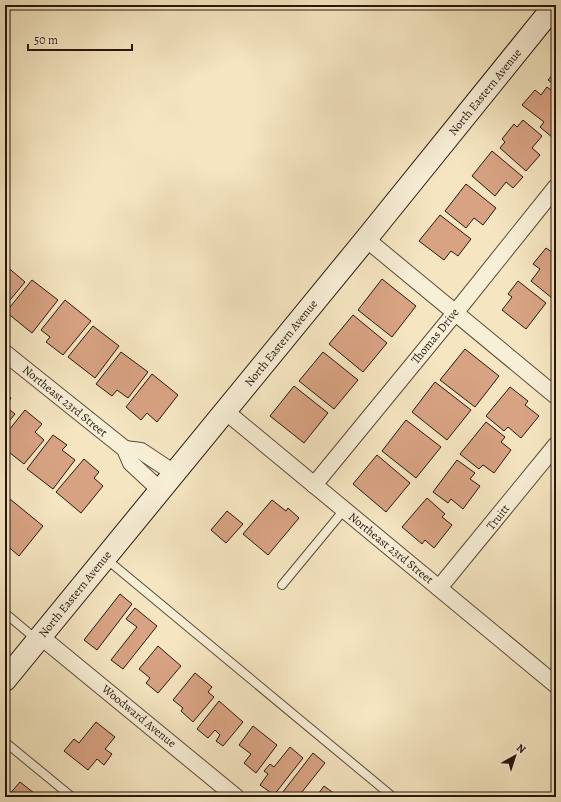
<svg xmlns="http://www.w3.org/2000/svg" width="561" height="802" viewBox="0 0 561 802" font-family="Alegreya,serif">
<style>
.building{fill:#d8a383;stroke:#28160c}
.lines{fill:none;stroke-linecap:round;stroke-linejoin:round}
.lane-casing{stroke:#5b4a39;stroke-width:10}
.street-casing{stroke:#5b4a39;stroke-width:18}
.secondary-casing{stroke:#28160c;stroke-width:24}
.lane{stroke:#f8efd7;stroke-width:8}
.street{stroke:#f8efd7;stroke-width:16}
.secondary{stroke:#f8efd7;stroke-width:22}
.labels{text-anchor:middle;dominant-baseline:central;stroke-width:3;stroke-linejoin:round;paint-order:stroke}
.street-label{font-size:12px;fill:#28160c;stroke:#f8efd7}
</style>
<rect width="100%" height="100%" fill="#f5e6c1"/>
<filter id="stains"><feTurbulence type="fractalNoise" baseFrequency=".005" numOctaves="4"/><feColorMatrix values="0 0 0 0 .2 0 0 0 0 .09 0 0 0 0 .02 0 0 0 .5 -.17"/></filter>
<radialGradient id="worn" r=".72"><stop offset=".6" stop-color="#630" stop-opacity="0"/><stop offset="1" stop-color="#630" stop-opacity=".3"/></radialGradient>
<g class="building">
<polygon points="556,71 556,86 548,80"/>
<polygon points="547,87 556,94 556,135 553,138 540,127 544,122 522,105 535,90 541,95"/>
<polygon points="523,120 542,136 532,148 540,155 526,171 500,148 505,142 502,139 514,124 517,127"/>
<polygon points="492,151 523,177 513,188 506,182 495,196 472,176"/>
<polygon points="466,184 496,208 483,225 474,218 466,228 445,211"/>
<polygon points="440,215 471,239 458,256 451,251 444,260 419,241"/>
<polygon points="546,248 556,255 556,293 552,298 531,281 540,269 533,264"/>
<polygon points="5,265 25,282 5,306"/>
<polygon points="382,279 416,306 392,337 358,310"/>
<polygon points="32,280 58,300 32,333 6,312"/>
<polygon points="518,281 546,303 526,329 502,310 512,297 508,294"/>
<polygon points="65,300 91,321 63,355 46,342 50,337 41,330"/>
<polygon points="353,315 387,343 363,372 329,344"/>
<polygon points="93,326 119,346 95,378 68,357"/>
<polygon points="465,349 499,376 475,407 440,380"/>
<polygon points="121,352 148,372 128,398 117,390 112,396 96,384"/>
<polygon points="323,352 358,380 334,409 299,381"/>
<polygon points="152,374 178,395 157,422 147,413 141,420 126,407"/>
<polygon points="435,382 471,410 447,440 412,412"/>
<polygon points="294,386 328,413 304,443 270,416"/>
<polygon points="510,387 528,401 525,405 539,416 521,438 508,427 504,431 486,416"/>
<polygon points="5,393 11,398 5,406 15,414 5,426"/>
<polygon points="25,410 42,424 35,432 44,440 24,464 5,449 5,435"/>
<polygon points="406,420 441,447 416,478 382,451"/>
<polygon points="486,422 505,437 501,442 511,450 494,473 483,465 479,469 460,454"/>
<polygon points="53,435 67,445 62,450 75,460 53,489 27,469"/>
<polygon points="377,455 410,483 386,512 353,484"/>
<polygon points="84,459 99,472 94,478 103,486 81,513 56,492"/>
<polygon points="457,460 475,473 470,479 480,486 463,509 451,499 448,503 433,492"/>
<polygon points="5,495 43,526 19,556 5,544"/>
<polygon points="427,498 445,514 442,517 452,525 434,548 425,540 422,544 402,527"/>
<polygon points="272,500 286,511 288,508 299,518 268,555 243,534"/>
<polygon points="227,511 243,524 226,543 211,530"/>
<polygon points="120,594 132,604 97,650 84,640"/>
<polygon points="135,608 157,626 123,669 111,660 137,627 126,619"/>
<polygon points="158,646 181,666 158,693 146,683 150,678 139,669"/>
<polygon points="195,673 212,687 208,692 214,697 193,722 181,711 183,708 173,700"/>
<polygon points="219,701 243,722 223,746 216,741 220,735 215,730 208,738 197,729"/>
<polygon points="96,722 115,737 105,749 112,754 104,765 97,759 88,770 64,751 74,739 79,743"/>
<polygon points="253,726 277,745 256,773 244,763 251,754 239,745"/>
<polygon points="290,747 303,758 274,795 260,785 268,774 264,771 270,764 274,767"/>
<polygon points="313,753 325,763 298,797 279,797"/>
<polygon points="20,782 39,797 7,797"/>
<polygon points="324,786 339,797 316,797"/>
</g>
<g class="lines">
<g class="lane-casing">
<g id="lane">
<polyline points="105,558 393,797"/>
<polyline points="282,585 344,510"/>
<polyline points="5,613 37,640"/>
<polyline points="5,742 72,797"/>
</g>
</g>
<g class="street-casing">
<g id="street">
<polyline points="366,239 556,396"/>
<polyline points="5,353 125,449 131,463 160,490"/>
<polyline points="225,411 556,685"/>
<polyline points="125,449 141,451 174,473"/>
<polyline points="314,485 455,313 556,187"/>
<polyline points="439,588 556,445"/>
<polyline points="40,636 236,797"/>
</g>
</g>
<g class="secondary-casing">
<polyline id="secondary" points="5,680 366,239 555,5"/>
</g>
<use href="#lane" class="lane"/>
<use href="#street" class="street"/>
<use href="#secondary" class="secondary"/>
</g>
<g class="labels">
<g class="street-label">
<text transform="translate(485 92) rotate(-51)">North Eastern Avenue</text>
<text transform="translate(435 336) rotate(-51)">Thomas Drive</text>
<text transform="translate(281 343) rotate(-51)">North Eastern Avenue</text>
<text transform="translate(65 401) rotate(39)">Northeast 23rd Street</text>
<text transform="translate(498 517) rotate(-51)">Truitt</text>
<text transform="translate(391 548) rotate(39)">Northeast 23rd Street</text>
<text transform="translate(75 594) rotate(-51)">North Eastern Avenue</text>
<text transform="translate(139 716) rotate(39)">Woodward Avenue</text>
</g>
</g>
<rect width="561" height="802" fill="none" stroke="#f5e6c1" stroke-width="20"/>
<rect x="6" y="6" width="549" height="790" fill="none" stroke="#28160c" stroke-width="2"/>
<rect x="10" y="10" width="541" height="782" fill="none" stroke="#28160c"/>
<g transform="translate(515 756) rotate(39)" stroke="#f8efd7" stroke-width="3" paint-order="stroke">
<path d="M0-3L7 15L0 10L-7 15Z" fill="#28160c"/>
<text y="-6" font-size="11" font-weight="bold" text-anchor="middle" fill="#28160c">N</text>
</g>
<path d="M28 44v6h104v-6" fill="none" stroke="#28160c" stroke-width="2"/>
<text x="34" y="44" font-size="12" fill="#28160c" stroke="#f8efd7" stroke-width="3" paint-order="stroke">50 m</text>
<rect width="100%" height="100%" filter="url(#stains)"/>
<rect width="100%" height="100%" fill="url(#worn)"/>
</svg>
